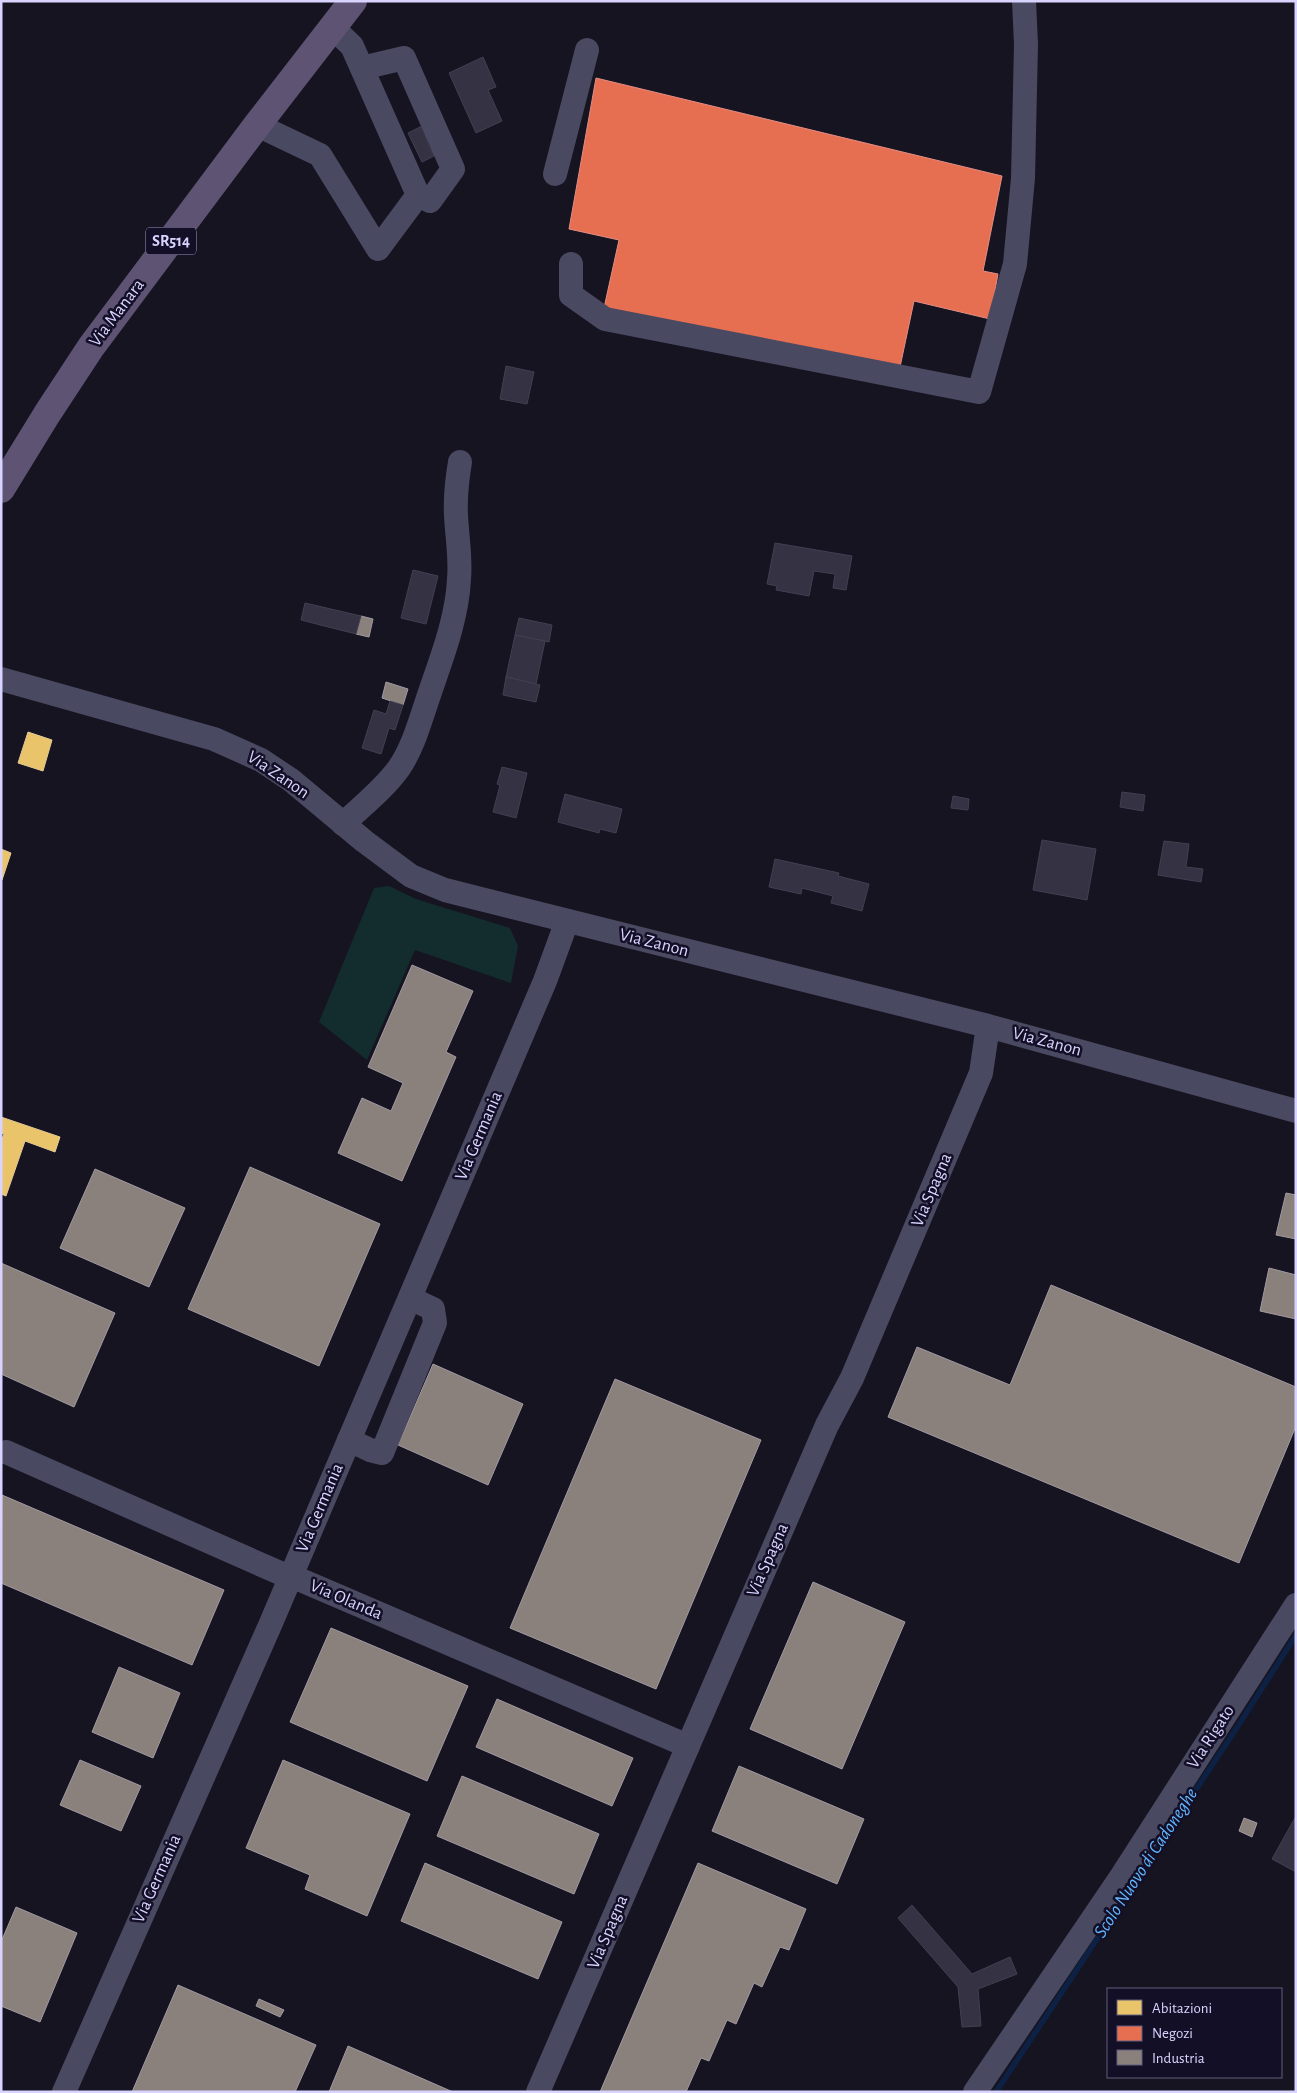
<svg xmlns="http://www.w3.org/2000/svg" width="1297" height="2093" viewBox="0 0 1297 2093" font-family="'Alegreya Sans',sans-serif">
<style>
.green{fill:#132c2d}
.homes{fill:#e9c46a;stroke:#e4c997}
.shops{fill:#e76f51;stroke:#e38d85}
.industry{fill:#8a817c;stroke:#a29aa3}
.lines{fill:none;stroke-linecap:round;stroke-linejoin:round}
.stream{stroke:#0d2144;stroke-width:5.5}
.building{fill:#343243;stroke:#433f54}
.minor{stroke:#4a4962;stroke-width:24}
.major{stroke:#5e5373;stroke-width:28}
.labels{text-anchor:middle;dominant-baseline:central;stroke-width:5;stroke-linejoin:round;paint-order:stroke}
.shield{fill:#130f26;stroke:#9e99be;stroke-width:1}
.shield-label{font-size:16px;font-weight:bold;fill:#d9d4ff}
.street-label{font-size:18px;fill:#d9d4ff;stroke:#130f26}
.water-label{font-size:19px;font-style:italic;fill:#62b6ff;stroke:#130f26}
</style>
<rect width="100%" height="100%" fill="#161421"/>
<polygon class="green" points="389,886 416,899 510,928 518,946 511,983 415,950 367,1060 319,1022 374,888"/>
<g class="homes">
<polygon points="28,732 52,740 43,771 18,763"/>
<polygon points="1,849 11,853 2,880 1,880"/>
<polygon points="1,1117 60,1137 55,1152 25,1141 6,1196 1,1194 1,1141 4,1134 1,1133"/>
</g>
<polygon class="shops" points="596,78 1002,176 983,271 998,274 990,319 914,301 900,367 604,308 619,240 569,229"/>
<g class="industry">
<polygon points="361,616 373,619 369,637 356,634"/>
<polygon points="386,682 408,689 403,705 382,698"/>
<polygon points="412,965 473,991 446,1052 456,1057 402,1181 338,1153 362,1098 391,1111 403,1083 368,1067"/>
<polygon points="250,1167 380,1224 319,1366 188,1309"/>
<polygon points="95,1169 185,1208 149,1287 60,1248"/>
<polygon points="1286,1193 1296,1195 1296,1239 1276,1235"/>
<polygon points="1,1263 115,1313 74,1407 1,1374"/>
<polygon points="1269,1268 1296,1275 1296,1319 1260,1311"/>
<polygon points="1051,1285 1296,1387 1296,1426 1239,1563 888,1417 917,1347 1010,1385"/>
<polygon points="433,1364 523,1404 488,1485 398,1445"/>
<polygon points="615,1379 761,1440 656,1689 510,1628"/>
<polygon points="2,1495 224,1590 192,1665 1,1583"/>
<polygon points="813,1582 905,1622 842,1769 750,1729"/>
<polygon points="331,1628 468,1686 427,1781 290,1722"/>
<polygon points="119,1667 180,1693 153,1758 92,1732"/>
<polygon points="497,1699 633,1758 612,1806 476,1747"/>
<polygon points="80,1760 141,1786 121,1831 60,1805"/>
<polygon points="283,1760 410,1814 367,1916 305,1889 310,1875 246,1848"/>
<polygon points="739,1766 864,1819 837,1884 712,1831"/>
<polygon points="462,1776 599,1834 574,1894 437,1836"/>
<polygon points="1244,1818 1257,1823 1252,1837 1239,1831"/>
<polygon points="425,1863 562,1922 538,1979 401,1921"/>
<polygon points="698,1863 806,1909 789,1950 780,1947 762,1987 754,1983 736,2024 727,2020 709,2061 701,2058 686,2092 600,2092"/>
<polygon points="16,1907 77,1933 40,2022 1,2006 1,1942"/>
<polygon points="178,1985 316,2045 295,2092 132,2092"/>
<polygon points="259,1999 284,2010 280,2017 256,2006"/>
<polygon points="348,2046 453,2092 329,2092"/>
</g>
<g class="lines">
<polyline class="stream" points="996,2092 1238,1726 1296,1635"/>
</g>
<g class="building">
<polygon points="483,57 496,87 488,90 502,121 476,133 449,73"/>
<polygon points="426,124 433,140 427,142 434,156 422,162 408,133"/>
<polygon points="506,366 534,372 527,404 500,399"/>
<polygon points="775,543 852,556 846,590 833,588 835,574 814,571 809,596 776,590 777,586 767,584"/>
<polygon points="413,570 438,576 426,624 401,618"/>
<polygon points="305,603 361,616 356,634 301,620"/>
<polygon points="519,618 552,625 549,642 515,635"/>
<polygon points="515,635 545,641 536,684 506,677"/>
<polygon points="506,677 540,685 536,702 503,695"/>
<polygon points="390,701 403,705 395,730 389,728 381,754 362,748 374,710 386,714"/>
<polygon points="502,767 527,773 516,818 493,812 500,785 497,784"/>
<polygon points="1122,792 1145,795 1143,811 1120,807"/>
<polygon points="565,794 622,809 616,833 600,829 599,833 558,822"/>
<polygon points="953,796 969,799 968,810 951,808"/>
<polygon points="1042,840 1096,849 1087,900 1033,890"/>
<polygon points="1164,841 1189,844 1186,867 1203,869 1201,882 1158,875"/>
<polygon points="775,859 839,873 838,876 869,884 862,911 831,903 833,896 802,888 801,894 769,887"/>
<polygon points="1296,1816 1296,1872 1272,1859"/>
<polygon points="912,1905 972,1974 1010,1957 1017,1974 978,1989 981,2026 962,2027 958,1987 898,1918"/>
</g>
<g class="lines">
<g class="minor">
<polyline points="362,68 404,58 453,169 430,201 418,195"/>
<polyline points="257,125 320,155 378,249 418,195 352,46 332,27"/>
<polyline points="555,174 587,50"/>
<polyline points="571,264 571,295 605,319 979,392 1015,264 1023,178 1026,44 1024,1"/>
<polyline points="1,679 214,739 261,760 291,780 364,841 411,876 445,890 988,1026 1296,1111"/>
<path d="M343 824C362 806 384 789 399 768 412 749 419 725 426 704 439 664 457 622 459 579 461 558 457 537 456 515 455 497 457 480 460 462"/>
<polyline points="349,1440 370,1450 382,1453 435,1323 433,1309 410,1298"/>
<polyline points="6,1452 280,1573 303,1581 688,1746"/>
<polyline points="64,2092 271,1623 545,981 567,921"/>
<polyline points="538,2092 827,1425 852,1378 981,1073 988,1026"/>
<polyline points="975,2092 1121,1877 1296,1605"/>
</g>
<polyline class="major" points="1,489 47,414 91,347 257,125 353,1"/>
</g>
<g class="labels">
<rect class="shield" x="146" y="227.5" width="50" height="27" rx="4"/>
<g class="shield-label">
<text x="171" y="241">SR514</text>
</g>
<g class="street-label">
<text transform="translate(117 313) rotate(-53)">Via Manara</text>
<text transform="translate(278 775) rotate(34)">Via Zanon</text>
<text transform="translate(654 943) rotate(14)">Via Zanon</text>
<text transform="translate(1047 1042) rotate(15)">Via Zanon</text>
<text transform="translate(479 1136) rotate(-67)">Via Germania</text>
<text transform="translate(932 1190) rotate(-67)">Via Spagna</text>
<text transform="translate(320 1508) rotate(-67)">Via Germania</text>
<text transform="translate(768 1560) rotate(-66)">Via Spagna</text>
<text transform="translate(346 1600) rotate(23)">Via Olanda</text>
<text transform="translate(1211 1737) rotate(-57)">Via Rigato</text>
<text transform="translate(157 1879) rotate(-66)">Via Germania</text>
<text transform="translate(608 1932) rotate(-67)">Via Spagna</text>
</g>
<g class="water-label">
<text transform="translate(1146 1863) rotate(-57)">Scolo Nuovo di Cadoneghe</text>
</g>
</g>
<rect width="1297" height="2093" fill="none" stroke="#d9d4ff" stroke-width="5"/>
<rect x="1107" y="1988" width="175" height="90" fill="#130f26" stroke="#625e7d"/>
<rect x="1117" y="2000" width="25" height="15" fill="#e9c46a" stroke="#625e7d"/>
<text x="1152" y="2013" font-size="15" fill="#d9d4ff">Abitazioni</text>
<rect x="1117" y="2026" width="25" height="15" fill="#e76f51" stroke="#625e7d"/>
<text x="1152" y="2038" font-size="15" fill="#d9d4ff">Negozi</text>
<rect x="1117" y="2050" width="25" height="15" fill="#8a817c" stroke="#625e7d"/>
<text x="1152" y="2063" font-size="15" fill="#d9d4ff">Industria</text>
</svg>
